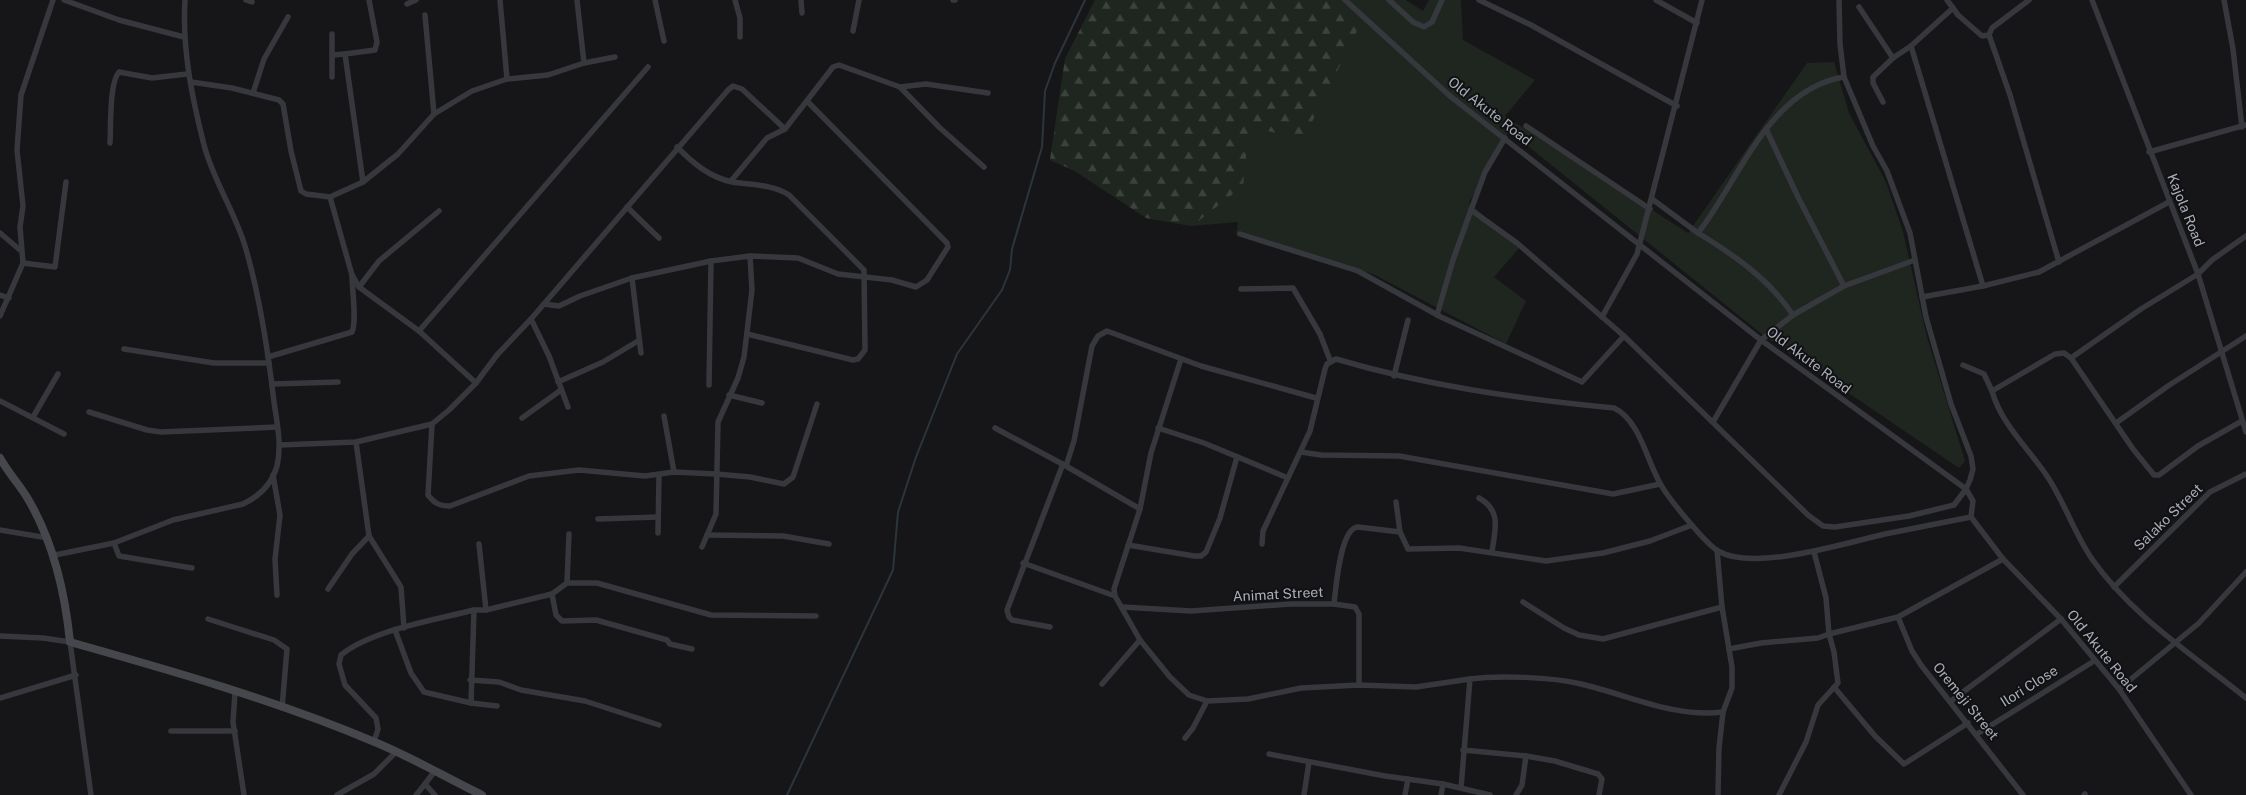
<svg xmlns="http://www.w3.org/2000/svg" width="2246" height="795" viewBox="0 0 2246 795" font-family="'Public Sans',sans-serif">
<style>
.grass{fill:#1e261f}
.forest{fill:url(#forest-firs)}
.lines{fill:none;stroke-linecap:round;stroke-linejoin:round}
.stream{stroke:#2c353c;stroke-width:2}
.minor{stroke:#37383d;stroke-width:5.5}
.secondary{stroke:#45474d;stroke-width:8}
.labels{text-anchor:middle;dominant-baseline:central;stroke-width:4;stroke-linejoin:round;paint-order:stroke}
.street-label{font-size:14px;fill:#a8adb8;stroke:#111113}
</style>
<defs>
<pattern id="forest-firs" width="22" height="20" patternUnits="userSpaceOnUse" patternTransform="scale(1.25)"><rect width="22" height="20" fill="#1e261f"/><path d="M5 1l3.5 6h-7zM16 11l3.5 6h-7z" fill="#3c433d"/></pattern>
</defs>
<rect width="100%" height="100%" fill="#161618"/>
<polygon class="grass" points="1095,0 1406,0 1423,11 1429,0 1461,0 1463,40 1535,80 1505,116 1688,233 1807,63 1834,62 1849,113 1886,182 1903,232 1927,337 1965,461 1959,468 1763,335 1509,131 1469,203 1520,247 1494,277 1526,301 1506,344 1373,274 1236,235 1238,222 1192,226 1146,218 1075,171 1050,160 1065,59"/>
<polygon class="forest" points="1095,0 1339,0 1362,21 1303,140 1249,126 1243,186 1192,226 1146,218 1075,171 1050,160 1065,59"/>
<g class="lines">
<polyline class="stream" points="787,795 893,570 898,512 916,457 957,354 1002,290 1010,270 1012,249 1042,147 1045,91 1055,63 1085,0"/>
<g class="minor">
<polyline points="64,0 119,20 184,37"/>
<polyline points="246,0 252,2"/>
<polyline points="500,0 507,79"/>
<polyline points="577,0 584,63"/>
<polyline points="655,0 664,41"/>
<polyline points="735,0 740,18 740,37"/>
<polyline points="801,0 802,13"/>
<polyline points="953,0 955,0"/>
<polyline points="1345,0 1450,96 1761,340 1966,489 1973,501 1971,517 2003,559 2061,619 2119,689 2191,795"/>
<polyline points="1389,0 1413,22 1424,27 1432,22 1442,0"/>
<polyline points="1479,0 1531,25 1677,106"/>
<polyline points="1656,0 1697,23"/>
<polyline points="1947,0 1958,15 1982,36 1989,35 1992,28 2029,0"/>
<polyline points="2092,0 2198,274 2246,432"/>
<polyline points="2224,0 2233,49 2242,127"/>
<polyline points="407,4 416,0"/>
<polyline points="1859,7 1893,58 1911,46 1953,8"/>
<polyline points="425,15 434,114"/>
<polyline points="853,31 859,0"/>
<polyline points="332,34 332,77"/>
<polyline points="1989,35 2010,95 2059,262"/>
<polyline points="1911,46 1983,286"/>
<polyline points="345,54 375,50 377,42 369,0"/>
<polyline points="332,55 345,54 363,182"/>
<polyline points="191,82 232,88 279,100 283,104 291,151 301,191 306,194 330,197 363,182 398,154 434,114 472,91 507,79 548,75 584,63 615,57"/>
<polyline points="900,87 926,84 988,93"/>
<polyline points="253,93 264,59 288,17"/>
<polyline points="1883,102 1873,83 1873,77 1893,58"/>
<polyline points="1526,126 1650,209"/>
<polyline points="1766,129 1798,197 1844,286"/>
<polyline points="1505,138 1485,172 1471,210 1517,243 1624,336 1808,515 1823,526 1835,527 1909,516 1954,505 1966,489 1970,480 1973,469 1971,456 1951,404 1926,317 1910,233 1887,171 1873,146 1844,77 1840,44 1839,0"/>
<path d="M110 143C111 128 109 83 119 72L152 78 187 74"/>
<path d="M677 147C693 163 709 177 732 182 751 185 772 184 789 195L864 270 865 350 858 359 853 360 747 334"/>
<polyline points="2149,152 2246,125"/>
<polyline points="731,181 767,138 785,129 833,67 839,65 900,87 939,127 984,167"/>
<polyline points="330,197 352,275 359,287 419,331 476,383"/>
<path d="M1652 199 1698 233C1740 179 1769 89 1844 77"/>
<polyline points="627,207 659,238"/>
<polyline points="0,233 20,250"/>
<path d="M1698 233C1734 255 1769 279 1793 315L1844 286 1915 260"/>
<polyline points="1240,234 1358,271 1441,317 1582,382 1624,336"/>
<path d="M2246 236 2212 260 2198 274 2141 309 2071 358 2064 353 2055 354 1992 391C2001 424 2029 449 2047 476 2065 503 2074 533 2092 559 2133 617 2192 654 2246 698"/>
<polyline points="23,263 55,267 66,182"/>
<polyline points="632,278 641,353"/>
<polyline points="359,287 379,261 439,211"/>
<polyline points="1241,289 1293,288 1320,334 1330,360"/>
<polyline points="0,295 9,298"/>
<polyline points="1922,297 1983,286 2039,272 2169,202"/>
<polyline points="544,304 559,306 580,296 632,278 711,261 750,256 798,258 838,274 892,280 916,287 927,280 948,247 947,243 807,101"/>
<polyline points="1437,315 1453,260 1471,210"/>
<polyline points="0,316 23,263 20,227 23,206 17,150 21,95 53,0"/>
<polyline points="1602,317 1637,254 1702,0"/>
<polyline points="531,319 549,356 568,407"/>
<polyline points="419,331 648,67"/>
<polyline points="124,349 214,363 269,363"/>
<path d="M268 357 352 332C357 321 352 290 352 275"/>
<polyline points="2071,358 2133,449 2154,475 2159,475 2198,446 2242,421"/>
<polyline points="1181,359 1151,453 1140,509 1114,589 1115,596 1140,640 1170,677 1189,695 1207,701 1248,699 1301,688 1359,685 1416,687 1470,679"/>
<polyline points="1963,365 1984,374 1992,391"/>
<polyline points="1394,376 1408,320"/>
<polyline points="558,382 603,362 638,341"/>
<polyline points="272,384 338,382"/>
<polyline points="709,385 711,261"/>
<polyline points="729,395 762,403"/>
<polyline points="0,401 64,434"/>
<polyline points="89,412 147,430 161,432 277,427"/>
<polyline points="664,416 674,472"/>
<polyline points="33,417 58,374"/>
<polyline points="522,418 561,390"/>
<polyline points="1713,422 1761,340 1793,315"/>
<polyline points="2116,423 2168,386 2246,336"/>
<path d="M432 424 428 495C435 504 440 506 450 506L529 476 579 470 645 476 674 472 716 474 750 477 784 484 793 477 817 404"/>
<polyline points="995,428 1066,466 1140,509"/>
<polyline points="1158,428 1204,443 1288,478"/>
<polyline points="356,442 369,536 401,587 404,628"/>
<polyline points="280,445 356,442 432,424 449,410 476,383 497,355 531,319 728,90 733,86 742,89 785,129"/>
<polyline points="1301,452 1321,455 1399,456 1613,494 1660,484"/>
<polyline points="1066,466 1074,441 1092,346 1098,336 1107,331 1201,366 1316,398"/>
<polyline points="273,475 280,515 275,559 277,595"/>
<path d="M1479 498C1502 511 1495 529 1492 552"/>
<polyline points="1396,502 1400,532 1408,549 1459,548 1546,561 1603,553 1650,541 1692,525"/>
<polyline points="598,519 658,517"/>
<polyline points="0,530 48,538"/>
<polyline points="658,533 659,475"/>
<polyline points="707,535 783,536 829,544"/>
<polyline points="114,543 119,556 192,568"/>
<polyline points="479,544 486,610"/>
<path d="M1262 544 1263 531 1310 431 1325 369 1327 364 1336 359C1427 386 1520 399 1614 408 1640 420 1647 462 1661 485 1669 499 1705 543 1718 551 1754 572 1845 543 1885 534 1914 528 1942 523 1971 517"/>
<polyline points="1128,545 1194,556 1201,556 1206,552 1220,518 1237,457"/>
<polyline points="702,547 716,514 718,422 738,378 744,357 752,290 750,256"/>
<path d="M55 555 114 543 173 520 243 504C260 496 272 484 277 466 282 445 277 423 274 402 268 351 260 296 245 246 235 212 213 180 204 145 192 97 182 50 185 0"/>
<polyline points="1023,563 1115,596"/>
<polyline points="567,583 569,534"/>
<polyline points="2114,587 2210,492 2246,474"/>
<polyline points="328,589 352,554 369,536"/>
<polyline points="552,594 556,615 562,621 596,620 667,640 670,644 692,649"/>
<polyline points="1523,602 1564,628 1579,635 1603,639 1722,607"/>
<path d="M1334 604C1336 588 1340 528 1358 527L1400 532"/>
<polyline points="1122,607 1191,611 1290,604 1334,604 1355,607 1359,614 1359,685"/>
<polyline points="1898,617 1912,651 1921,665 2023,795"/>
<polyline points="208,619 274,640 287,649 282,708"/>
<polyline points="1050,627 1012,620 1009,617 1007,610 1063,464"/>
<polyline points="395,630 411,673 424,692 471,703 497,706"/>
<polyline points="0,636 43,638 70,642 91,795"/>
<polyline points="1729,649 1761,643 1818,638 1829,634 1826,598 1814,552"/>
<polyline points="470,680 499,682 521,690 585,701 659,725"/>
<polyline points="1102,684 1140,640"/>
<polyline points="1834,687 1875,736 1904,764 1968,723"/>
<polyline points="2119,689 2199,623 2246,572"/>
<polyline points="235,693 233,722 244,795"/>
<polyline points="0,698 76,675"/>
<polyline points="1951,701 2061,619"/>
<polyline points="471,703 474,610"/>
<polyline points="171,731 235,731"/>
<polyline points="1977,734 2094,661"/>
<polyline points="1185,738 1193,728 1207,701"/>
<path d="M374 742 378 729 376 718 345 685 339 664 341 655C372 630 435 620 474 610H486L552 594 567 583H597L711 615 816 616"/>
<polyline points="1463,750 1526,756 1555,761 1598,774 1602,779 1599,795"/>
<polyline points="1269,754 1385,776 1443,784 1490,795"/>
<polyline points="434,772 425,784 435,795"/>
<path d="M1461 788 1470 679C1498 675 1552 677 1581 684 1629 695 1673 718 1723 712L1732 688V667L1722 607 1717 550"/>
<polyline points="337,795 374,774 396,752"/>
<polyline points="416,795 425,784"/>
<polyline points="1304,795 1309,762"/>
<polyline points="1405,795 1408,779"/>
<polyline points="1441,795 1443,784"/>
<polyline points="1516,795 1522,785 1526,756"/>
<polyline points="1718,795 1719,748 1723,712"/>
<polyline points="1779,795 1806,742 1818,705 1838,683 1834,652 1829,634 1898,617 2003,559"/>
<polyline points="2084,795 2085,794"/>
</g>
<path class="secondary" d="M0 458C8 473 20 485 28 499 54 543 65 592 70 642 173 671 278 701 377 743 413 758 447 778 482 795"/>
</g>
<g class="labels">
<g class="street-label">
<text transform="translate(1490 111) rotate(38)">Old Akute Road</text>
<text transform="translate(2186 210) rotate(68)">Kajola Road</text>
<text transform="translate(1809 360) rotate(37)">Old Akute Road</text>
<text transform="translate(2168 517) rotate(-44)">Salako Street</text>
<text transform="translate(1278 594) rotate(-3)">Animat Street</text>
<text transform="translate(2102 651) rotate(51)">Old Akute Road</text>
<text transform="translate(2029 686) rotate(-32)">Ilori Close</text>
<text transform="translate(1966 701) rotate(51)">Oremeji Street</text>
</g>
</g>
</svg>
